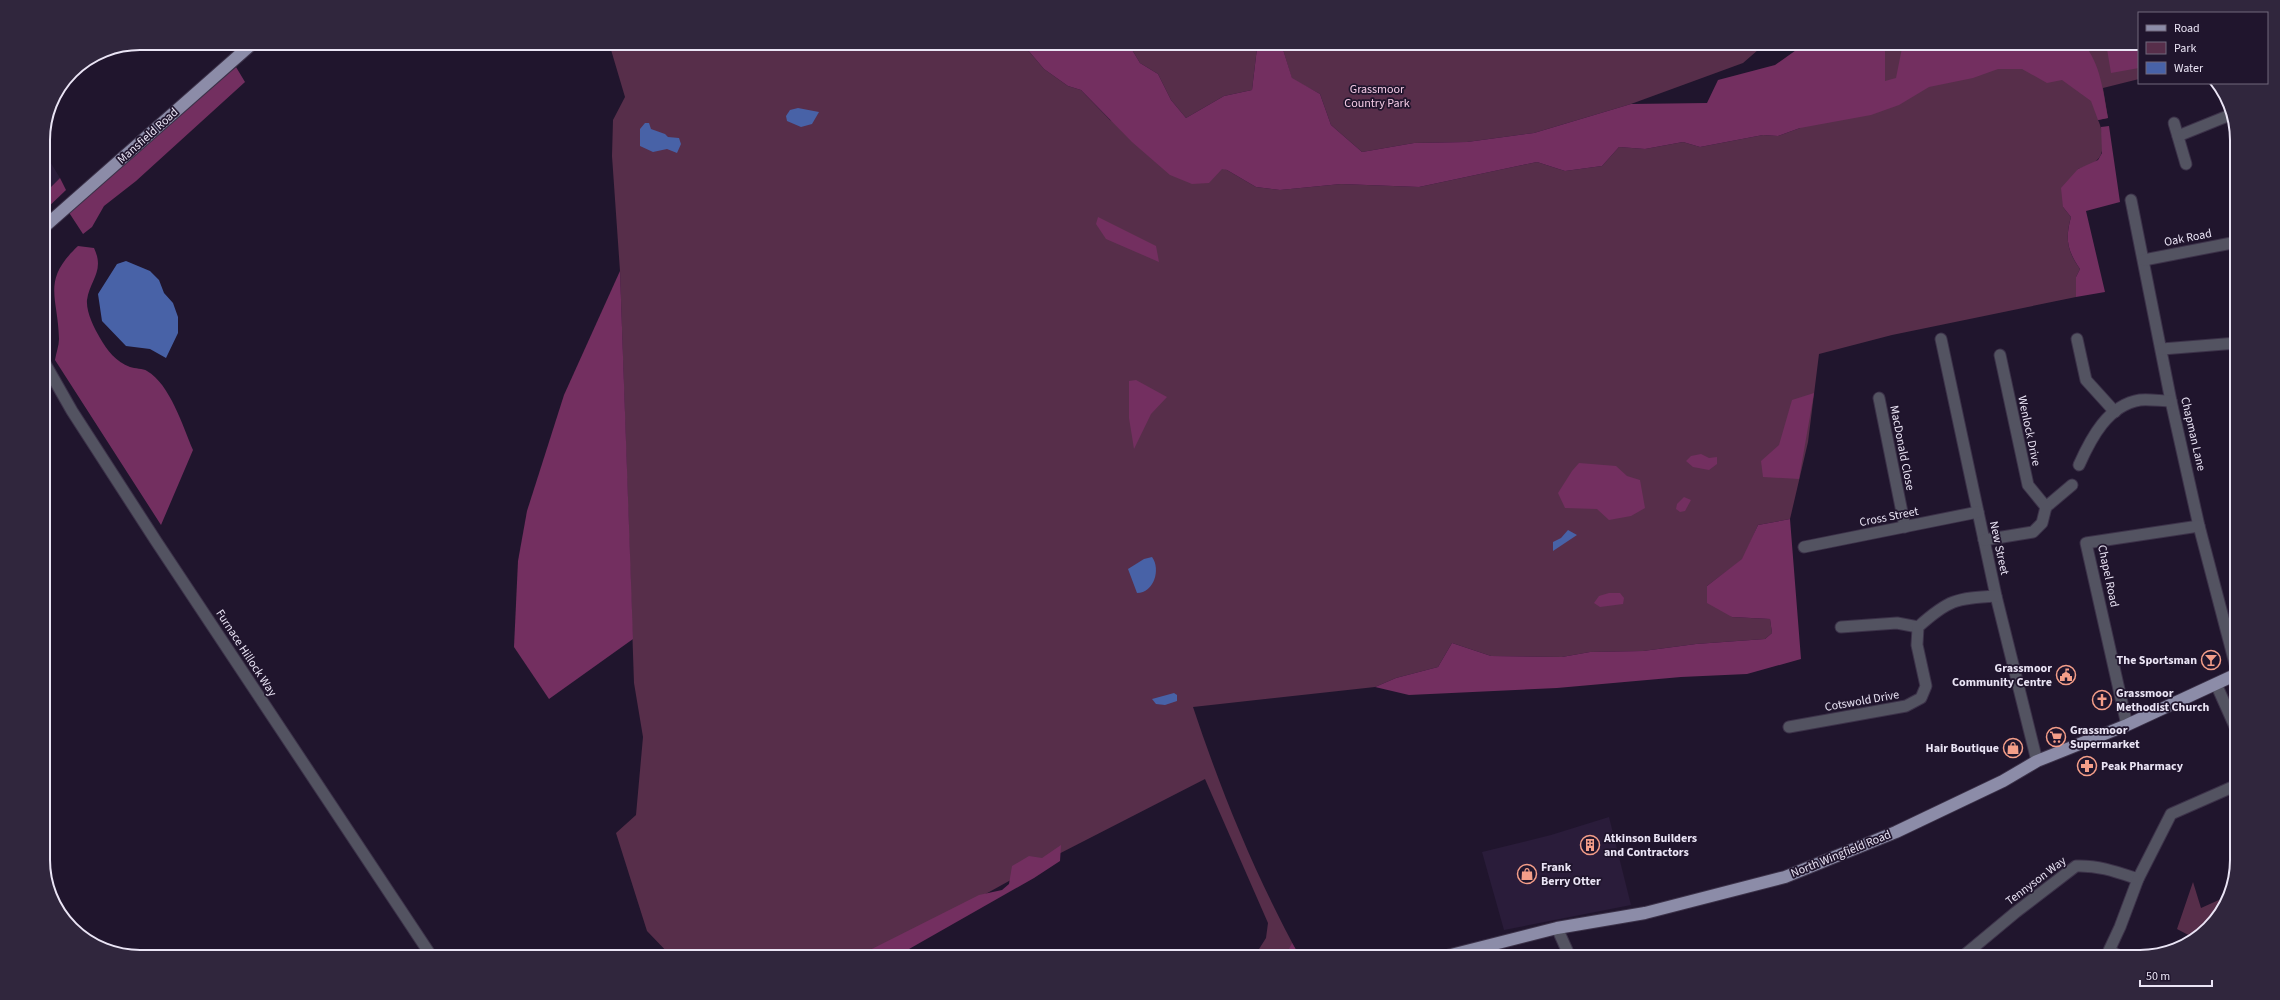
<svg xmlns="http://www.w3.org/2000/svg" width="2280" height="1000" viewBox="0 0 2280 1000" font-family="'Source Sans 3',sans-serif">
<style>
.built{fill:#2a1c3a}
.green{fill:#572e4a}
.forest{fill:#732f60}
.water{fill:#4862a7}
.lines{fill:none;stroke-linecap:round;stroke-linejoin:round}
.minor-casing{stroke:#3c3249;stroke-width:13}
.major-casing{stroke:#3c3249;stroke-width:14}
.minor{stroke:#535361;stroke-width:11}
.major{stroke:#8c8ca8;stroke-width:12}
.labels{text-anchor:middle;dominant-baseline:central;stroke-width:3.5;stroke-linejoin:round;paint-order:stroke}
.park-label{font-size:12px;fill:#f5cbe6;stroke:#20152d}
.street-label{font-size:12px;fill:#eae4f5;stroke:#20152d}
.poi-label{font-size:12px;font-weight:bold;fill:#eae4f5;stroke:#20152d;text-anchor:start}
.rim{fill:none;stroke:#eae4f5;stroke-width:2}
</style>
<rect width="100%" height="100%" fill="#20152d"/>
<g class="built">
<polygon points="43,150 60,178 43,195"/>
<polygon points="1609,817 1631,905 1504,930 1482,852 1551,835"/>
</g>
<g class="green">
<path d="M609 43H1022L1044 69 1068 86 1081 90 1110 120 1227 170 1256 187 1280 190 1341 184 1419 187 1537 162 1565 171 1602 166 1619 147 1645 149 1683 142 1700 147 1763 135 1778 136 1800 128 1799 43H2139V79L2103 88 2108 118 2098 120C2103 130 2106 151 2098 159 2094 164 2084 167 2078 169L2063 207 2071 217C2065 238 2067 251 2080 269L2076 277V297L1892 335 1819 354 1808 442 1790 519 1758 525 1743 559 1707 586 1732 617 1770 619 1772 633 1765 639 1696 644 1643 651 1590 652 1562 657 1491 656 1452 643 1438 667 1396 678 1375 687 1193 707C1222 794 1256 877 1300 957H1254L1266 938 1268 923 1205 779 1045 861 872 957H672L647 931 616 833 636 815 643 737 634 683 620 271 612 156 613 120 625 97Z"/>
<polygon points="1128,43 1266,43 1257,48 1252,90 1224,96 1186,118 1171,100 1158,74 1140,63"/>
<polygon points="1281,43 1766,43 1743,63 1631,104 1534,133 1467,142 1414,143 1362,152 1331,125 1320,94 1292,79"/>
<polygon points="2193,882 2201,908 2230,895 2196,939 2177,929"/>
</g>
<g class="forest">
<path d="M1022 43H1128L1140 63 1158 74 1171 100 1186 118 1224 96 1252 90 1257 48 1266 43H1281L1292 78 1320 94 1331 125 1362 152 1414 143 1467 142 1534 133 1631 104 1707 103 1718 80 1775 65 1799 48V43H1887L1885 48V81L1896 78 1903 43H2083C2101 64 2103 92 2108 118L2098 120 2091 101 2062 80 2047 83 2022 69H1998L1973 78 1929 87 1899 105 1871 115 1800 128 1778 136 1763 135 1700 147 1683 142 1645 149 1619 147 1602 166 1565 171 1537 162 1419 187 1341 184 1280 190 1256 187 1227 170 1222 169 1209 183 1192 184 1170 175 1132 142 1081 90 1068 86 1044 69Z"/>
<polygon points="2106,43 2139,43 2139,68 2111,73"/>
<polygon points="236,67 245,82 136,181 104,206 92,227 83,234 68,211"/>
<path d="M2109 126 2120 202 2086 211 2105 292 2076 297V277L2080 269C2067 250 2065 239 2071 217L2063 207 2061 188 2078 169 2098 160 2102 153 2101 127Z"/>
<polygon points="60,178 66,190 43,212 43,195"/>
<polygon points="1098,217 1156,246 1159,262 1106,239 1096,224"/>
<path d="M78 246 94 248C105 271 90 280 87 300 86 312 94 328 100 338 107 350 116 362 130 367 135 369 143 368 147 371 170 384 183 427 193 450L161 525 55 360C56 353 59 346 59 339 58 296 41 281 78 246Z"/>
<polygon points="620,271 633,639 549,699 514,647 518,561 527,511 564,395"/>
<polygon points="1136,380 1167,397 1151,414 1134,449 1129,418 1129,381"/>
<polygon points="1814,393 1799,479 1763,477 1761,461 1779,445 1792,400"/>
<polygon points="1701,454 1709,458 1717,457 1717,464 1709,470 1693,467 1686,461 1691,456"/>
<polygon points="1579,463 1616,466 1627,476 1640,480 1645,508 1631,516 1609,520 1597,509 1565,508 1558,493 1572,471"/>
<polygon points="1684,497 1691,500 1685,511 1680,512 1676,509 1677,504"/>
<polygon points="1790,519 1801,659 1747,674 1681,677 1557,688 1409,695 1375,687 1396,678 1438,667 1452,643 1491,656 1562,657 1590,652 1643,651 1696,644 1765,639 1772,633 1770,619 1732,617 1707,603 1707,586 1742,559 1758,525"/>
<polygon points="1609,593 1620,593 1624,598 1623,604 1600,607 1594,603 1599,596"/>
<polygon points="1061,845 1060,861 1034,878 895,957 856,957 979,895 1002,890 1009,884 1012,866 1029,856 1042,858"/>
<polygon points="1292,943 1300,957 1285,957"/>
</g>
<g class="water">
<polygon points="798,108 819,112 812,124 801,127 787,121 786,116 790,110"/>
<polygon points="645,123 649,123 651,129 665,134 668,137 679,138 681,144 677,153 667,149 653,152 640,146 640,129"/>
<polygon points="126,261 150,271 159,280 164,293 173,303 178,317 178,333 166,358 150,349 126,346 102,321 98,294 117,264"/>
<polygon points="1568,530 1577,535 1553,551 1553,542 1561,538"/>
<path d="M1152 557C1161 569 1154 593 1137 593L1128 569 1144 559Z"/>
<polygon points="1174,693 1177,695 1177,701 1165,705 1156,704 1152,699"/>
</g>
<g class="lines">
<g class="minor-casing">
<g id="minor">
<polyline points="2174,123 2186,164"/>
<polyline points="2178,136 2230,115"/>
<polyline points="2131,200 2171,401 2199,526 2237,671"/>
<polyline points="2144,260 2237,242"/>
<polyline points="1941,339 1996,596 2037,761"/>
<polyline points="2077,339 2086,380 2115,412"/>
<polyline points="2162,349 2237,343"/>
<polyline points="43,360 72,411 156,541 432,957"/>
<polyline points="1879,398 1905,527"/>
<path d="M2079 465C2091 438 2108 405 2140 400 2150 399 2161 401 2171 401"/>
<polyline points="2046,507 2072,485"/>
<polyline points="1984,540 2033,532 2042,523 2046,507 2028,485 2000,355"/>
<polyline points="1804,547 1978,512"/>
<polyline points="1841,627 1897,623 1918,627"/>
<polyline points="2216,684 2237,731"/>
<polyline points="2127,725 2086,543 2199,526"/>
<path d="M1789 727 1906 706 1921 698 1926 686 1917 645 1918 627C1948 600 1956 598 1996 596"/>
<polyline points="1557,928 1570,957"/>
<polyline points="2110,951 2122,957"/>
<path d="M1962 957 2016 912 2076 866C2098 865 2117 872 2138 879"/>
<polyline points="2106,957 2120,927 2138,879 2171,814 2237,785"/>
</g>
</g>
<g class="major-casing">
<g id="major">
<polyline points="43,228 253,43"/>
<polyline points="1443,957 1557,928 1645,913 1785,877 1896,832 2003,781 2037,761 2127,725 2237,674"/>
</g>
</g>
<use href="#minor" class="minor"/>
<use href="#major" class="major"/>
</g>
<defs>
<g id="bar-ring" transform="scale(1)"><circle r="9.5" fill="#20152d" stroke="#f49e89" stroke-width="1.5"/><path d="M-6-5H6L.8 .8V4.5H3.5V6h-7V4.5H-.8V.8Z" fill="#f49e89"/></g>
<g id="civic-ring" transform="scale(1)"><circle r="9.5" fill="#20152d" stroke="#f49e89" stroke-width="1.5"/><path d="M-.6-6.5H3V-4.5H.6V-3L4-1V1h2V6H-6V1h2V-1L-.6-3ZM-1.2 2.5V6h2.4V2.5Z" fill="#f49e89"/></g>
<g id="church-ring" transform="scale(1)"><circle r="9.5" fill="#20152d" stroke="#f49e89" stroke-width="1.5"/><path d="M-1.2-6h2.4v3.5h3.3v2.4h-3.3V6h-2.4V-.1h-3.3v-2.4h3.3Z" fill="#f49e89"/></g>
<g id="supermarket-ring" transform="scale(1)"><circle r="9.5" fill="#20152d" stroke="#f49e89" stroke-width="1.5"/><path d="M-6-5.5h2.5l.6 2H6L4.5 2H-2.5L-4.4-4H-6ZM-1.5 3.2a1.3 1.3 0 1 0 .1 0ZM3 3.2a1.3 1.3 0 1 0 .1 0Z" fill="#f49e89"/></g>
<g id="shop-ring" transform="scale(1)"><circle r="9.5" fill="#20152d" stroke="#f49e89" stroke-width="1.5"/><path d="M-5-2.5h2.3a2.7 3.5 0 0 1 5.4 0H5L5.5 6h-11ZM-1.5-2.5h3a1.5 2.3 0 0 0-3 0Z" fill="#f49e89"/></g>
<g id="pharmacy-ring" transform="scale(1)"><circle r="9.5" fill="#20152d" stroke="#f49e89" stroke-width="1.5"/><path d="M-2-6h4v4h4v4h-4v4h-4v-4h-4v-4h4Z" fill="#f49e89"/></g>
<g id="building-ring" transform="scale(1)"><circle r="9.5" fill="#20152d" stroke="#f49e89" stroke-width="1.5"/><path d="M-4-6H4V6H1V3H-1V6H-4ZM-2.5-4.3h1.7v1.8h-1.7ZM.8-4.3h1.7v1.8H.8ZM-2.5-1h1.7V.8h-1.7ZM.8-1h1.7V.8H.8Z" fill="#f49e89"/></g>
</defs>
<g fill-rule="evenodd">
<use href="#bar-ring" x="2211" y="660"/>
<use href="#civic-ring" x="2066" y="675"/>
<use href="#church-ring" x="2102" y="700"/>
<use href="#supermarket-ring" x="2056" y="737"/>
<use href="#shop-ring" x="2013" y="748"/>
<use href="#pharmacy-ring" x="2087" y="766"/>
<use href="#building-ring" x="1590" y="845"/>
<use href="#shop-ring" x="1527" y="874"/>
</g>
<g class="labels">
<g class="park-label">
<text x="1377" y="89">Grassmoor<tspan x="1377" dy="14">Country Park</tspan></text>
</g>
<g class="street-label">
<text transform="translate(148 136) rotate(-42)">Mansfield Road</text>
<text transform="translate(2188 238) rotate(-11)">Oak Road</text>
<text transform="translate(2029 431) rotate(78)">Wenlock Drive</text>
<text transform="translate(2193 434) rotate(77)">Chapman Lane</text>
<text transform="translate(1902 448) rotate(79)">MacDonald Close</text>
<text transform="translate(1889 517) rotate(-11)">Cross Street</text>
<text transform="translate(1999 548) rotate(78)">New Street</text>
<text transform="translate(2108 576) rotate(78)">Chapel Road</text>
<text transform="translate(246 653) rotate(57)">Furnace Hillock Way</text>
<text transform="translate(1862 701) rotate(-10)">Cotswold Drive</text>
<text transform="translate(1841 854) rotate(-22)">North Wingfield Road</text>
<text transform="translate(2036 881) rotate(-37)">Tennyson Way</text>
</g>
<g class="poi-label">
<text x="2197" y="660" text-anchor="end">The Sportsman</text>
<text x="2052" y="668" text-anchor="end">Grassmoor<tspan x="2052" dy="14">Community Centre</tspan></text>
<text x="2116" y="693">Grassmoor<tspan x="2116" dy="14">Methodist Church</tspan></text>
<text x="2070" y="730">Grassmoor<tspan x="2070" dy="14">Supermarket</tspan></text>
<text x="1999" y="748" text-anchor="end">Hair Boutique</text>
<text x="2101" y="766">Peak Pharmacy</text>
<text x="1604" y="838">Atkinson Builders<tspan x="1604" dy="14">and Contractors</tspan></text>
<text x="1541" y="867">Frank<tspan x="1541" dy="14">Berry Otter</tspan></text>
</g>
</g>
<path d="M0 0H2280V1000H0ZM140 50H2140A90 90 0 0 1 2230 140V860A90 90 0 0 1 2140 950H140A90 90 0 0 1 50 860V140A90 90 0 0 1 140 50Z" fill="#30263d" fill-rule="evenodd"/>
<path class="rim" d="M140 50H2140A90 90 0 0 1 2230 140V860A90 90 0 0 1 2140 950H140A90 90 0 0 1 50 860V140A90 90 0 0 1 140 50Z"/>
<rect x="2138" y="12" width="130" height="72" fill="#20152d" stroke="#71687d"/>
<rect x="2146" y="25" width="20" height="6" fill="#8c8ca8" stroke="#71687d"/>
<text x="2174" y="32" font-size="12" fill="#eae4f5">Road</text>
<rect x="2146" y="42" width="20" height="12" fill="#572e4a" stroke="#71687d"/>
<text x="2174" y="52" font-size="12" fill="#eae4f5">Park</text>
<rect x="2146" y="62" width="20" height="12" fill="#4862a7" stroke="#71687d"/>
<text x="2174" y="72" font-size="12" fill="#eae4f5">Water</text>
<path d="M2140 980v6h72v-6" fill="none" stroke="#eae4f5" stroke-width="2"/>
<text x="2146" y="980" font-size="12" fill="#eae4f5" stroke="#20152d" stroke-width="3" paint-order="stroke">50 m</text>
</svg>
